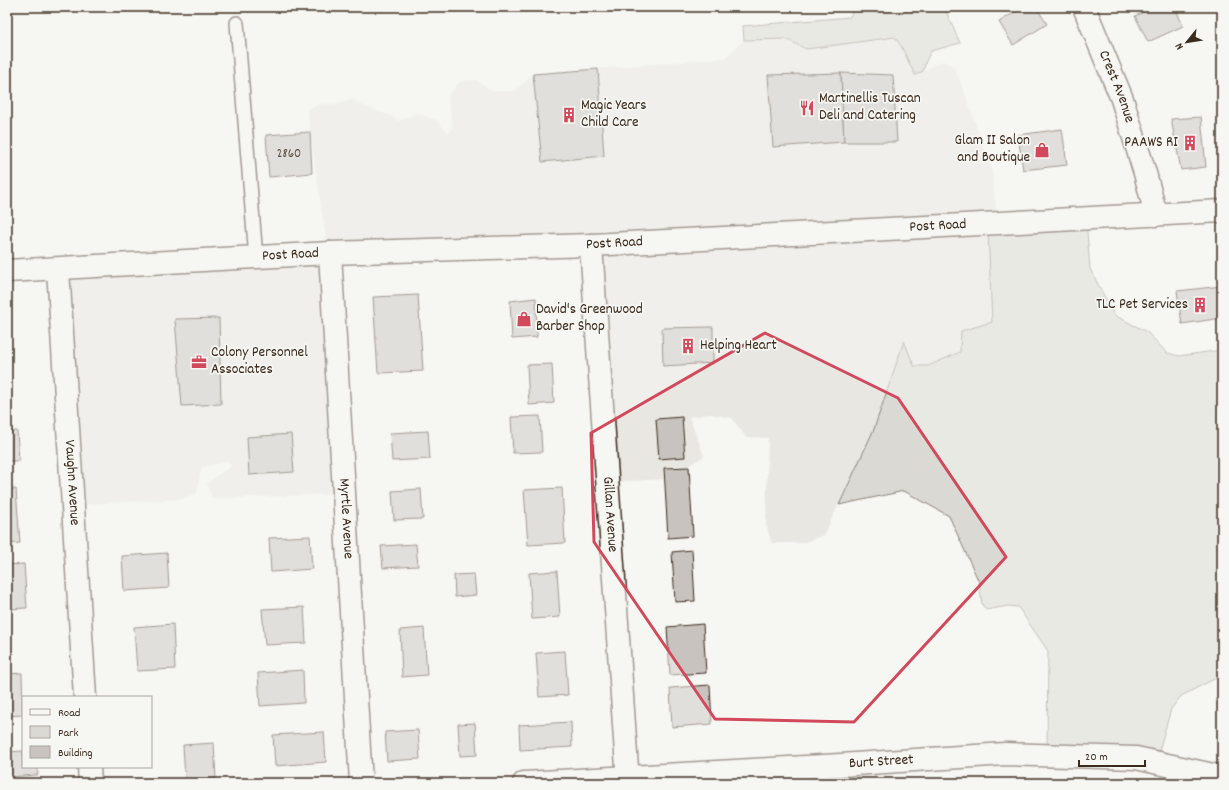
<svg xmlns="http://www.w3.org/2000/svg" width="1229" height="790" viewBox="0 0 1229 790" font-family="Dekko,sans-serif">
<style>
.built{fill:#e8e7e2}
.green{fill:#dad9d3;stroke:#8a8278}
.building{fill:#c8c3be;stroke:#3b2a1e}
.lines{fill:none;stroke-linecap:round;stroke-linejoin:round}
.service-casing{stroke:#3b2a1e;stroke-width:16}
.minor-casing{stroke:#3b2a1e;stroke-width:25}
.primary-casing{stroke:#3b2a1e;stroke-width:25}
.service{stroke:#f6f6f2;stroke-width:13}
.minor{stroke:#f6f6f2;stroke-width:22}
.primary{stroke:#f6f6f2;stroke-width:22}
.marked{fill:none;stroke:#d1495b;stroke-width:3;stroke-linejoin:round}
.labels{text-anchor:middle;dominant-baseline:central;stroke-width:3.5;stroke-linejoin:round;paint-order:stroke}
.number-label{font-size:13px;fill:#5e5046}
.street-label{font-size:15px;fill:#3b2a1e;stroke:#f6f6f2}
.poi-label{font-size:15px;fill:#3b2a1e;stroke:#f6f6f2;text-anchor:start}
</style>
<rect width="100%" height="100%" fill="#f6f6f2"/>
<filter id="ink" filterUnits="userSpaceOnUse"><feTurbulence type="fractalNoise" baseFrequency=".025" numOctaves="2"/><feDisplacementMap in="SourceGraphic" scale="8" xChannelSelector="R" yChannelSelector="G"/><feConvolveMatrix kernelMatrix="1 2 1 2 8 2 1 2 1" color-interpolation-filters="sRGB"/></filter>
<g filter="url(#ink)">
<polygon class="built" points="895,37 915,75 943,61 954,67 962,85 992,170 997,223 988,229 992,322 961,331 960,352 928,366 914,366 903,342 874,429 824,535 802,543 772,543 766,525 768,438 746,437 732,418 710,414 689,417 704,456 667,479 609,482 589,249 337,253 336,494 212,499 207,483 231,466 228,461 201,468 197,493 182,499 73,505 62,268 328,254 307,109 320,104 339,104 352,99 363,106 391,116 399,121 416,113 436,120 448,133 452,128 448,95 461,81 476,80 492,91 515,91 533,74 725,58 744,40 786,39 806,49"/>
<g class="green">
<polygon points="854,7 944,7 960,43 931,51 926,61 923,71 915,75 901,46 895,37 806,49 786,39 744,40 743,26 850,17"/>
<polygon points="1086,220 1090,269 1114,315 1147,332 1167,353 1179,356 1222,350 1222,675 1181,696 1171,709 1156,761 1047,751 1048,651 1018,607 1008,606 986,610 982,604 979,582 949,516 904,491 839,505 874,429 904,341 914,366 928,366 960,352 961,331 992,322 988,229"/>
</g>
<g class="building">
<polygon points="1023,7 1036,7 1047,24 1013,45 999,22"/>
<polygon points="1155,7 1175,7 1183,26 1148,42 1135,16"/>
<polygon points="598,69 604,156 542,162 533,74"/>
<polygon points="841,73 844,142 773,147 768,75"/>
<polygon points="841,73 893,75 897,142 844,142"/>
<polygon points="1201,117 1206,167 1181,170 1171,119"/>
<polygon points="1062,129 1067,165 1023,170 1018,135"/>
<polygon points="310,132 312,173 269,177 266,135"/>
<polygon points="1222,286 1222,318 1182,324 1177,291"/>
<polygon points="418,295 423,371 378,373 373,297"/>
<polygon points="536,298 537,337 512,339 510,301"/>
<polygon points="7,317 10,365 7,365"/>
<polygon points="219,318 221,404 182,406 175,319"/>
<polygon points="713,327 713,363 663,366 662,328"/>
<polygon points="552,364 554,403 529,405 527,365"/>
<polygon points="540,416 542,452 513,453 511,417"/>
<polygon points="682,417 685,457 659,459 656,419"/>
<polygon points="17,431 19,461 7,461 7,432"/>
<polygon points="428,431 430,459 392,461 390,433"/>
<polygon points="291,434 294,472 249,475 247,437"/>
<polygon points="689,467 693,536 668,538 664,468"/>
<polygon points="562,488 565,543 528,545 524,490"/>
<polygon points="7,489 16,489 20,543 7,544"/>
<polygon points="421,489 423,519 394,520 392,491"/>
<polygon points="310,536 312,569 271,572 269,538"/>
<polygon points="416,544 418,566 383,568 381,546"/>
<polygon points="692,550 695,601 675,602 672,552"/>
<polygon points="167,553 169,588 124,591 122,556"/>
<polygon points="24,564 27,608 7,609 7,565"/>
<polygon points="557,571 560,617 532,619 529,573"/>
<polygon points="474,574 476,595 455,597 454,575"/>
<polygon points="304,607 306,643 265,645 262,609"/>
<polygon points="173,624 175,669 137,671 134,627"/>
<polygon points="703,624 706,673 670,675 667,627"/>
<polygon points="424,628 427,675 402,677 400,630"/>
<polygon points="565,651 568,695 539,697 536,653"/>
<polygon points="303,670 304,703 260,706 258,673"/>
<polygon points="22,673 23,715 7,716 7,674"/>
<polygon points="710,685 712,724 672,727 670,688"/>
<polygon points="571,722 572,747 520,750 519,725"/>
<polygon points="475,723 477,755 460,756 458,724"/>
<polygon points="418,730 420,759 387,761 385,732"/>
<polygon points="324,732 326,762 275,766 273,735"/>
<polygon points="214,743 216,779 185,780 183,745"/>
<polygon points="23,751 23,767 37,767 38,775 7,777 7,752"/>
</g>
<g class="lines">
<g class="service-casing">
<polyline id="service" points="237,23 256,258"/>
</g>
<g class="minor-casing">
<g id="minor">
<path id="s1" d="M1084 7 1122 99 1145 173 1156 215"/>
<path id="s2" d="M591 245 628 783"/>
<path id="s3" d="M330 253 361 783"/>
<path id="s4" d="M58 269 85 697"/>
<polyline points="89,767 90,783"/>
<path id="s5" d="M524 783 840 765 1005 754 1136 758 1213 775"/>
</g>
</g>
<g class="primary-casing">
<g id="primary">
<path id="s6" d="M7 271 330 253 591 245 1222 211"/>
</g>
</g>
<use href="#service" class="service"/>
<use href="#minor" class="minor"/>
<use href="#primary" class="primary"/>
</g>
</g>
<path d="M0 0H1229V790H0ZM765 333 898 398 1006 557 854 722 715 719 594 542 591 433Z" fill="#f6f6f2" fill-opacity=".55" fill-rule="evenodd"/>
<path class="marked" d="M765 333 898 398 1006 557 854 722 715 719 594 542 591 433Z"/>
<defs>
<g id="restaurant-bare" transform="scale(1.2)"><path d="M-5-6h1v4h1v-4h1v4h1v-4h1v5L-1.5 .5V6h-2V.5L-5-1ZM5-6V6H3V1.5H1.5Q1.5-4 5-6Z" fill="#d1495b" stroke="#f6f6f2" stroke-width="2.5" paint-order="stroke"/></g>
<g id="building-bare" transform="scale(1.2)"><path d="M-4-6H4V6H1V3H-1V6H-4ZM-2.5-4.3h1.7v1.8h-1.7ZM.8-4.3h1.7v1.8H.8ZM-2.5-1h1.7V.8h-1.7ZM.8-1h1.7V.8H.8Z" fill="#d1495b" stroke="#f6f6f2" stroke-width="2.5" paint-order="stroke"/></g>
<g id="shop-bare" transform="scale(1.2)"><path d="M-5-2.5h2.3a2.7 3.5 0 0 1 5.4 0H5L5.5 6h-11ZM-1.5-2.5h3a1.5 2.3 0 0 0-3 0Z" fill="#d1495b" stroke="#f6f6f2" stroke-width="2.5" paint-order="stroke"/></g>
<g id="office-bare" transform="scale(1.2)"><path d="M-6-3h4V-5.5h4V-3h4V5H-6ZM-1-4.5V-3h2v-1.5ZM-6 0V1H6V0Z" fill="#d1495b" stroke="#f6f6f2" stroke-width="2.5" paint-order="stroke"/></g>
</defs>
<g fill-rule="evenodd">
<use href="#restaurant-bare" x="807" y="108"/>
<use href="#building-bare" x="569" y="115"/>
<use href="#building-bare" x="1190" y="143"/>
<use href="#shop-bare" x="1042" y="150"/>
<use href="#building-bare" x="1200" y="305"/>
<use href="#shop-bare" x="524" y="319"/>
<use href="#building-bare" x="688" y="346"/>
<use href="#office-bare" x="199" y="362"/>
</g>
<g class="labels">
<g class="number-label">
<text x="289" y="154">2860</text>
</g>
<g class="street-label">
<text stroke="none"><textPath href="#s1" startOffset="86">Crest Avenue</textPath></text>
<text stroke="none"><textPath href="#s6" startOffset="932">Post Road</textPath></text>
<text stroke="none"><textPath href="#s6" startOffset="608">Post Road</textPath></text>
<text stroke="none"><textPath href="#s6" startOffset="284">Post Road</textPath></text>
<text stroke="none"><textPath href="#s4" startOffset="214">Vaughn Avenue</textPath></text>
<text stroke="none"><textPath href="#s2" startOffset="270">Gillan Avenue</textPath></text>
<text stroke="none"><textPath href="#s3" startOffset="266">Myrtle Avenue</textPath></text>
<text stroke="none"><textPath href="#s5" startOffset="358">Burt Street</textPath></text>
</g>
<g class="poi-label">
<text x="819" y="99">Martinellis Tuscan<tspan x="819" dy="17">Deli and Catering</tspan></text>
<text x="581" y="106">Magic Years<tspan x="581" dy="17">Child Care</tspan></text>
<text x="1030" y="141" text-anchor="end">Glam II Salon<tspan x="1030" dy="17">and Boutique</tspan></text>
<text x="1178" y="143" text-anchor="end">PAAWS RI</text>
<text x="1188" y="305" text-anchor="end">TLC Pet Services</text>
<text x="536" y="310">David's Greenwood<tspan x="536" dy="17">Barber Shop</tspan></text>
<text x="700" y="346">Helping Heart</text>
<text x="211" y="353">Colony Personnel<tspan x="211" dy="17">Associates</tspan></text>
</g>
</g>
<rect width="1229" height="790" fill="none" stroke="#f6f6f2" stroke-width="24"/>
<rect x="12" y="12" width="1205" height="766" fill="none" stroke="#3b2a1e" stroke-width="1.5" filter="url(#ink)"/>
<rect x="22" y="696" width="130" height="72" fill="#f6f6f2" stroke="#aba49d"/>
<rect x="30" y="709" width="20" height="6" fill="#f6f6f2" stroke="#aba49d"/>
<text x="58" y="716" font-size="12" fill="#3b2a1e">Road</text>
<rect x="30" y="726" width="20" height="12" fill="#dad9d3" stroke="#aba49d"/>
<text x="58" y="736" font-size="12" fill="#3b2a1e">Park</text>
<rect x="30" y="746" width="20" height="12" fill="#c8c3be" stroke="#aba49d"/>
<text x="58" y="756" font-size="12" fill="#3b2a1e">Building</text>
<g transform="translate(1187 42) rotate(240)" stroke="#f6f6f2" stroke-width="3" paint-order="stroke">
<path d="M0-3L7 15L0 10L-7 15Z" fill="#3b2a1e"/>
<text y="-6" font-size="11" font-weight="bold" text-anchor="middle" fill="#3b2a1e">N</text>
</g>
<path d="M1079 760v6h66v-6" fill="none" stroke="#3b2a1e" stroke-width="2"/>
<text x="1085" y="760" font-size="12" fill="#3b2a1e" stroke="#f6f6f2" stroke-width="3" paint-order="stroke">20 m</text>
</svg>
